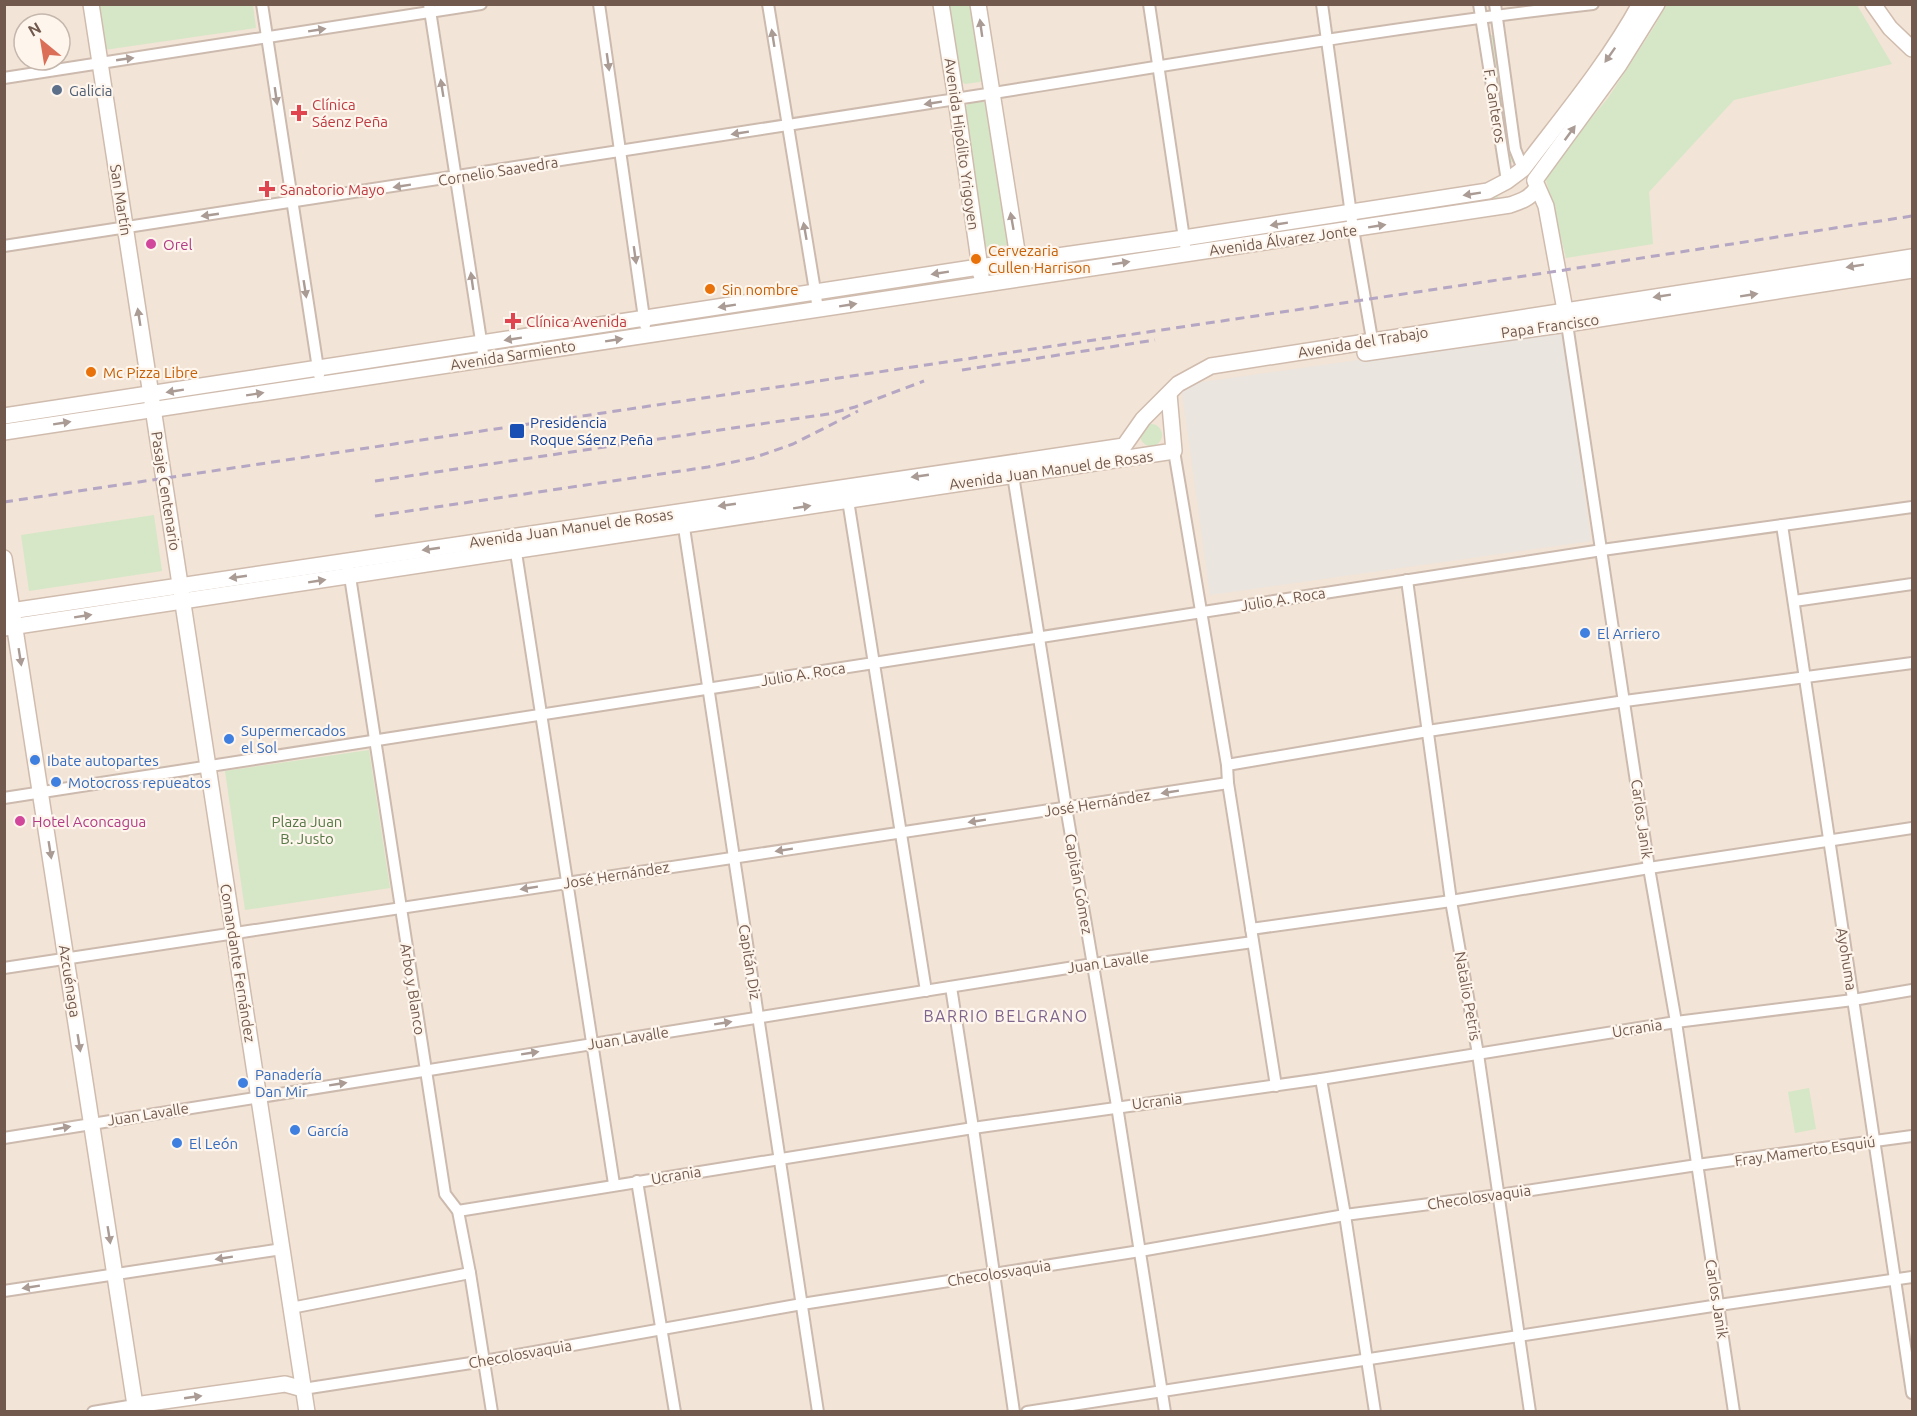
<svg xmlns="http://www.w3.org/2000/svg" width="1917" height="1416" viewBox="0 0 1917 1416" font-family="Ubuntu,sans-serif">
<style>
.residential{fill:#f2e4d6;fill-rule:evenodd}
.industrial{fill:#ebe5e0}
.green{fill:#d5e7c6}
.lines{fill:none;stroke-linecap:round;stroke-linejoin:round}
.street-casing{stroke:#ccbaae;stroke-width:14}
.secondary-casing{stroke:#d0bcae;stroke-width:18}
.street{stroke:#fff;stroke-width:10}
.secondary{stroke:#fff;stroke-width:15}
.rail{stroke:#b5a6c4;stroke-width:3;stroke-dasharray:9 6;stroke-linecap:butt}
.oneway{fill:#aa9b94}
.service-dot{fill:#5c6f8a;stroke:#fef6ed;stroke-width:2}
.health-dot{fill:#e0444e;stroke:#fef6ed;stroke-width:2}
.hotel-dot{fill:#d1479c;stroke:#fef6ed;stroke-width:2}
.food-dot{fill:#e8710a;stroke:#fef6ed;stroke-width:2}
.transit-dot{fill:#1a4fb4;stroke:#fef6ed;stroke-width:2}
.shop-dot{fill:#3f7fe0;stroke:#fef6ed;stroke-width:2}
.labels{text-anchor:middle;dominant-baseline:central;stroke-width:4.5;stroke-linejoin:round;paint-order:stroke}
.service-label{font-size:15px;fill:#4e5e75;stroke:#fef6ed;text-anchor:start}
.health-label{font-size:15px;fill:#be3a42;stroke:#fef6ed;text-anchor:start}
.street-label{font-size:15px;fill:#72594d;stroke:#fef6ed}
.hotel-label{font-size:15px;fill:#b23c85;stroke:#fef6ed;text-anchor:start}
.food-label{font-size:15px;fill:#c56008;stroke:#fef6ed;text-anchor:start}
.transit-label{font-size:15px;fill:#164399;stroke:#fef6ed;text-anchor:start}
.shop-label{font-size:15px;fill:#366cbe;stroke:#fef6ed;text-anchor:start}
.park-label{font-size:15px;fill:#567846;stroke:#fef6ed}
.neighbourhood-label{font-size:16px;letter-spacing:1.5px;fill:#7f658e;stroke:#fef6ed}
</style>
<rect width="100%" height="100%" fill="#fbf2e7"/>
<path class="residential" d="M5 5H1912V1411H5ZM24 24H60V60H24Z"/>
<polygon class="industrial" points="1562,331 1591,541 1210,595 1181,385"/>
<g class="green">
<polygon points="98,5 253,5 256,28 104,50"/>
<polygon points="946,5 973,5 984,77 980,82 965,84 958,78"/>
<polygon points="1666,5 1857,5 1892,64 1734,100 1649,192 1653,244 1566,258 1546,180 1552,165 1608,98 1654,27"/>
<polygon points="1490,35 1494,35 1513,162 1509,163"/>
<polygon points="981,100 989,107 1009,245 985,247 963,110 969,103"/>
<polygon points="1496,195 1501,200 1373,220 1372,216"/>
<polygon points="960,276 961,284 835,303 832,296"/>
<polygon points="798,301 800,306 667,325 666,322"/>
<circle cx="1151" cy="435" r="11"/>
<polygon points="154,515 162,571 29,591 21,535"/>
<polygon points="369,750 390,888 245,910 225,771"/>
<polygon points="1809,1088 1816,1129 1795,1133 1788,1092"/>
</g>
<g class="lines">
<g class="street-casing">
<g id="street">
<polyline points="262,4 319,375"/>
<polyline points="429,4 484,360"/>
<polyline points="599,4 645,325"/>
<polyline points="768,4 818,309"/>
<polyline points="1149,4 1185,245"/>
<polyline points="1322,4 1353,229 1373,345"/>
<polyline points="1479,4 1507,181"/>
<polyline points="1495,4 1515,149 1523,169"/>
<polyline points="4,78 481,4"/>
<path d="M4 246C313 197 622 152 930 103 1150 69 1371 29 1593 4"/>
<polyline points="1567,324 1649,868 1676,1022 1734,1412"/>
<polyline points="1174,451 1227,765 1228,783 1276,1086"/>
<polyline points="1012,469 1066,807 1117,1106 1165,1412"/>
<polyline points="847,494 926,991"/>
<polyline points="683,521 818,1412"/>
<polyline points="1782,525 1912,1393"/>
<polyline points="515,546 614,1184"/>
<polyline points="349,570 445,1194 458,1211 470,1273 492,1412"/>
<polyline points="1407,580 1451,901 1478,1054 1530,1412"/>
<polyline points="1794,601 1912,584"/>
<polyline points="1227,765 1428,731 1625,701 1912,663"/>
<polyline points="4,798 1602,550 1912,507"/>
<polyline points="1251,929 1451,901 1649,868 1912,828"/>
<polyline points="4,968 1228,783"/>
<polyline points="951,987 973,1128 1014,1412"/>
<polyline points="1321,1079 1345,1215 1375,1412"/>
<polyline points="4,1138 1093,964 1253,942"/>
<polyline points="637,1181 675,1412"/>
<polyline points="458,1211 973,1128 1321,1079 1676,1022 1853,1000 1912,990"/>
<polyline points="4,1291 282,1249"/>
<polyline points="291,1308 470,1273"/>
<polyline points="303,1389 484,1361 802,1304 1140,1251 1345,1215 1499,1195 1697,1165 1912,1136"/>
<polyline points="93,1412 135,1405"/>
<polyline points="1027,1412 1719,1305 1912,1277"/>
</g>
</g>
<g class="secondary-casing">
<g id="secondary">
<polyline points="91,4 307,1412"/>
<polyline points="941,4 956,99 981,275"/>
<polyline points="978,4 1020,270"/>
<polyline points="1873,4 1890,28 1912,49"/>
<polyline points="1535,180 1619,65 1657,4"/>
<polyline points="1535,181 1546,206 1567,321"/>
<polyline points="1365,353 1567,324 1912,270"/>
<path d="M4 416 979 267 1184 238 1488 191 1507 181 1523 169C1564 115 1607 64 1640 4"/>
<path d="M4 432 1510 205C1522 201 1530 198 1537 188"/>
<polyline points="4,558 135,1405 285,1384 303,1389"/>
<polyline points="4,612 1124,446 1143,419 1178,384 1211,366 1912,257"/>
<polyline points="4,628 1174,451 1169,394"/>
</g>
</g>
<use href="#street" class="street"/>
<use href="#secondary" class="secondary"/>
<g class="rail">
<polyline points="962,370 1155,340"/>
<polyline points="375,481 828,414 855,407 924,381"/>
<polyline points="4,502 1558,271 1912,216"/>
<polyline points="375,516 708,467 753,458 793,444 858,411"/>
</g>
</g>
<defs><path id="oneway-solid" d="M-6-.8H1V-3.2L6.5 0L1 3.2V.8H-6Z" transform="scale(1.5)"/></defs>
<g class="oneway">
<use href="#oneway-solid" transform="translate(981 28) rotate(-98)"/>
<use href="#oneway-solid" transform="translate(317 30) rotate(-9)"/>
<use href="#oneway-solid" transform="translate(773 38) rotate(-99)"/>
<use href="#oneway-solid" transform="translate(1610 55) rotate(125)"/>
<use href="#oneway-solid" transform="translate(125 59) rotate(-8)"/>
<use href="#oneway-solid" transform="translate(608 62) rotate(82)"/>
<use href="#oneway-solid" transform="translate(442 88) rotate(-99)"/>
<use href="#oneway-solid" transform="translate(276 96) rotate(82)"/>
<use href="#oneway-solid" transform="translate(933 103) rotate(171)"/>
<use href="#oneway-solid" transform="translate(740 133) rotate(171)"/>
<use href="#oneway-solid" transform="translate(1570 133) rotate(-54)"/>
<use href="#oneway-solid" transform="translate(402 186) rotate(171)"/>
<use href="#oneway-solid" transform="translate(1472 194) rotate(171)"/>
<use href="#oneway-solid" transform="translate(210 215) rotate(172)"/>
<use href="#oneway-solid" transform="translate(1012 221) rotate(-100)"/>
<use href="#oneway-solid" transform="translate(1279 224) rotate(171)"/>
<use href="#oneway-solid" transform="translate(1377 226) rotate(-9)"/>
<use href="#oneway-solid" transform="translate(805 231) rotate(-100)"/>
<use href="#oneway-solid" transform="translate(635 255) rotate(82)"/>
<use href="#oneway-solid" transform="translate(1121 263) rotate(-9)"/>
<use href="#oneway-solid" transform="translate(1855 266) rotate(171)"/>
<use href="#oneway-solid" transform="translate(940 273) rotate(171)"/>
<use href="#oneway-solid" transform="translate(472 281) rotate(-98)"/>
<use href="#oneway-solid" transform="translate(305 289) rotate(81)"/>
<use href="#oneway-solid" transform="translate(1749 295) rotate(-9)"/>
<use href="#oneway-solid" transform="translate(1662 296) rotate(171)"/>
<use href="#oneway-solid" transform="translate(848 305) rotate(-9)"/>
<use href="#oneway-solid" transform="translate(727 306) rotate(171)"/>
<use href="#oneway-solid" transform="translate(139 317) rotate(-99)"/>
<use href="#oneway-solid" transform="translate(513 339) rotate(171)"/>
<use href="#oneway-solid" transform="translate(614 340) rotate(-9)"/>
<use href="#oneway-solid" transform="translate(175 391) rotate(171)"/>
<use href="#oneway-solid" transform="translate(255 394) rotate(-9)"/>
<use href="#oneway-solid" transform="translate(62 423) rotate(-9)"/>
<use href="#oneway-solid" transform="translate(920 476) rotate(172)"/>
<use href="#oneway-solid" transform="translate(727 505) rotate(172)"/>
<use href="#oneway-solid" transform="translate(802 507) rotate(-9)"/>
<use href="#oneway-solid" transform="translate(431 549) rotate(172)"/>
<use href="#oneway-solid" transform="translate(238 577) rotate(172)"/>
<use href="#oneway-solid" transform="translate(317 581) rotate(-9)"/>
<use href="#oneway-solid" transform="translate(83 616) rotate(-9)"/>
<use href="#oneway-solid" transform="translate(20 657) rotate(81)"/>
<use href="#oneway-solid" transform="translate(1170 792) rotate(171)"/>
<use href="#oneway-solid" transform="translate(977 821) rotate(171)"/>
<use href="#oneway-solid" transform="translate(50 850) rotate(81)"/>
<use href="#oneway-solid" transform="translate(784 850) rotate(171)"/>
<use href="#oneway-solid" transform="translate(529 888) rotate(171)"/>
<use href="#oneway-solid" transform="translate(723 1023) rotate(-9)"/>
<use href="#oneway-solid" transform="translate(79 1043) rotate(81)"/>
<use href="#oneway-solid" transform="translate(530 1053) rotate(-9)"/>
<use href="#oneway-solid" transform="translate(338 1084) rotate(-9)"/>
<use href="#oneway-solid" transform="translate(62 1128) rotate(-10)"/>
<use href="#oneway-solid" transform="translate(109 1235) rotate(81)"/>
<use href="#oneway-solid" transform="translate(224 1258) rotate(171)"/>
<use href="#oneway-solid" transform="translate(31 1287) rotate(171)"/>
<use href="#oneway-solid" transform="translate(193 1397) rotate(-8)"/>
</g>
<circle class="service-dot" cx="57" cy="90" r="6"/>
<g class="health-dot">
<path d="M296 104h6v6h6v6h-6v6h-6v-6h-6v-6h6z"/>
<path d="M264 180h6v6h6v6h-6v6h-6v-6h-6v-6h6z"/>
<path d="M510 312h6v6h6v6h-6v6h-6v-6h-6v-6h6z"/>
</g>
<g class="hotel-dot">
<circle cx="151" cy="244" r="6"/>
<circle cx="20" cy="821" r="6"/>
</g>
<g class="food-dot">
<circle cx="976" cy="259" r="6"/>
<circle cx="710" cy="289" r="6"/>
<circle cx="91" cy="372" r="6"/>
</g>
<rect class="transit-dot" x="509" y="423" width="16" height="16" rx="3"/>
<g class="shop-dot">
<circle cx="1585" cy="633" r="6"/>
<circle cx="229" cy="739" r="6"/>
<circle cx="35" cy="760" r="6"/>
<circle cx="56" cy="782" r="6"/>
<circle cx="243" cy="1083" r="6"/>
<circle cx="295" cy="1130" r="6"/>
<circle cx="177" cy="1143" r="6"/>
</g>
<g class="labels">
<g class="service-label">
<text x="69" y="90">Galicia</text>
</g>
<g class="health-label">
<text x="312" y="104">Clínica<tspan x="312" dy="17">Sáenz Peña</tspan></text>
<text x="280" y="189">Sanatorio Mayo</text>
<text x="526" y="321">Clínica Avenida</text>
</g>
<g class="street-label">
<text transform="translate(1495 106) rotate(81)">F. Canteros</text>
<text transform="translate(962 144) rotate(82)">Avenida Hipólito Yrigoyen</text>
<text transform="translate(498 171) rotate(-9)">Cornelio Saavedra</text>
<text transform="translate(121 200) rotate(81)">San Martín</text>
<text transform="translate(1283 240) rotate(-8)">Avenida Álvarez Jonte</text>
<text transform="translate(1550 326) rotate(-8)">Papa Francisco</text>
<text transform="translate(1363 342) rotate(-9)">Avenida del Trabajo</text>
<text transform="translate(513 355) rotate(-9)">Avenida Sarmiento</text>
<text transform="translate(1051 470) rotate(-8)">Avenida Juan Manuel de Rosas</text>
<text transform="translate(166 491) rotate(81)">Pasaje Centenario</text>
<text transform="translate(571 528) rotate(-8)">Avenida Juan Manuel de Rosas</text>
<text transform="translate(1283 599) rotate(-9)">Julio A. Roca</text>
<text transform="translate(803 674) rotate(-9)">Julio A. Roca</text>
<text transform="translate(1097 803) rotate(-9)">José Hernández</text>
<text transform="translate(1642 819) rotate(82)">Carlos Janik</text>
<text transform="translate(616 875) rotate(-9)">José Hernández</text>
<text transform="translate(1079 884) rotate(80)">Capitán Gómez</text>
<text transform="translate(1847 959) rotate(81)">Ayohuma</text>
<text transform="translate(750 962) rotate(81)">Capitán Diz</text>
<text transform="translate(1108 962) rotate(-8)">Juan Lavalle</text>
<text transform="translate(238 963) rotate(81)">Comandante Fernández</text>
<text transform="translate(70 981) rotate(81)">Azcuénaga</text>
<text transform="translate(413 989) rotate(81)">Arbo y Blanco</text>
<text transform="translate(1468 996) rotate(80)">Natalio Petris</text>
<text transform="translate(1637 1028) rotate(-9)">Ucrania</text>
<text transform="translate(628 1038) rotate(-9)">Juan Lavalle</text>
<text transform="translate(1157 1101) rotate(-7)">Ucrania</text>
<text transform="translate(148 1114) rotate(-9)">Juan Lavalle</text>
<text transform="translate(1805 1151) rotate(-8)">Fray Mamerto Esquiú</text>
<text transform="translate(676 1175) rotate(-9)">Ucrania</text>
<text transform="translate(1479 1197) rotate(-8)">Checolosvaquia</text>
<text transform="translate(999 1273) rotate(-9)">Checolosvaquia</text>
<text transform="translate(1717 1299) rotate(81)">Carlos Janik</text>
<text transform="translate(520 1354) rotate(-10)">Checolosvaquia</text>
</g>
<g class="hotel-label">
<text x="163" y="244">Orel</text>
<text x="32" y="821">Hotel Aconcagua</text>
</g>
<g class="food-label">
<text x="988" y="250">Cervezaria<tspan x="988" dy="17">Cullen Harrison</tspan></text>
<text x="722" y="289">Sin nombre</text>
<text x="103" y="372">Mc Pizza Libre</text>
</g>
<g class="transit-label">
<text x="530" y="422">Presidencia<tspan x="530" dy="17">Roque Sáenz Peña</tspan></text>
</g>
<g class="shop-label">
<text x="1597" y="633">El Arriero</text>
<text x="241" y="730">Supermercados<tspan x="241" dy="17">el Sol</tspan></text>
<text x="47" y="760">Ibate autopartes</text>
<text x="68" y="782">Motocross repueatos</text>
<text x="255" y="1074">Panadería<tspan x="255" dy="17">Dan Mir</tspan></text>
<text x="307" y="1130">García</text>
<text x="189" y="1143">El León</text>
</g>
<g class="park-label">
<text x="307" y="821">Plaza Juan<tspan x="307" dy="17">B. Justo</tspan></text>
</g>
<g class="neighbourhood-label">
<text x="1006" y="1016">BARRIO BELGRANO</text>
</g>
</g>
<rect width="1917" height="1416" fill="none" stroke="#72594d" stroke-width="12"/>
<g transform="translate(42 42) rotate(330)"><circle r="28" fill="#fef6ed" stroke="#c6b7ad" stroke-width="1.5"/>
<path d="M0-4.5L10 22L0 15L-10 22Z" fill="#db6e56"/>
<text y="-9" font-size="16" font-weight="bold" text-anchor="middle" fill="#72594d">N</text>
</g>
</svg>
